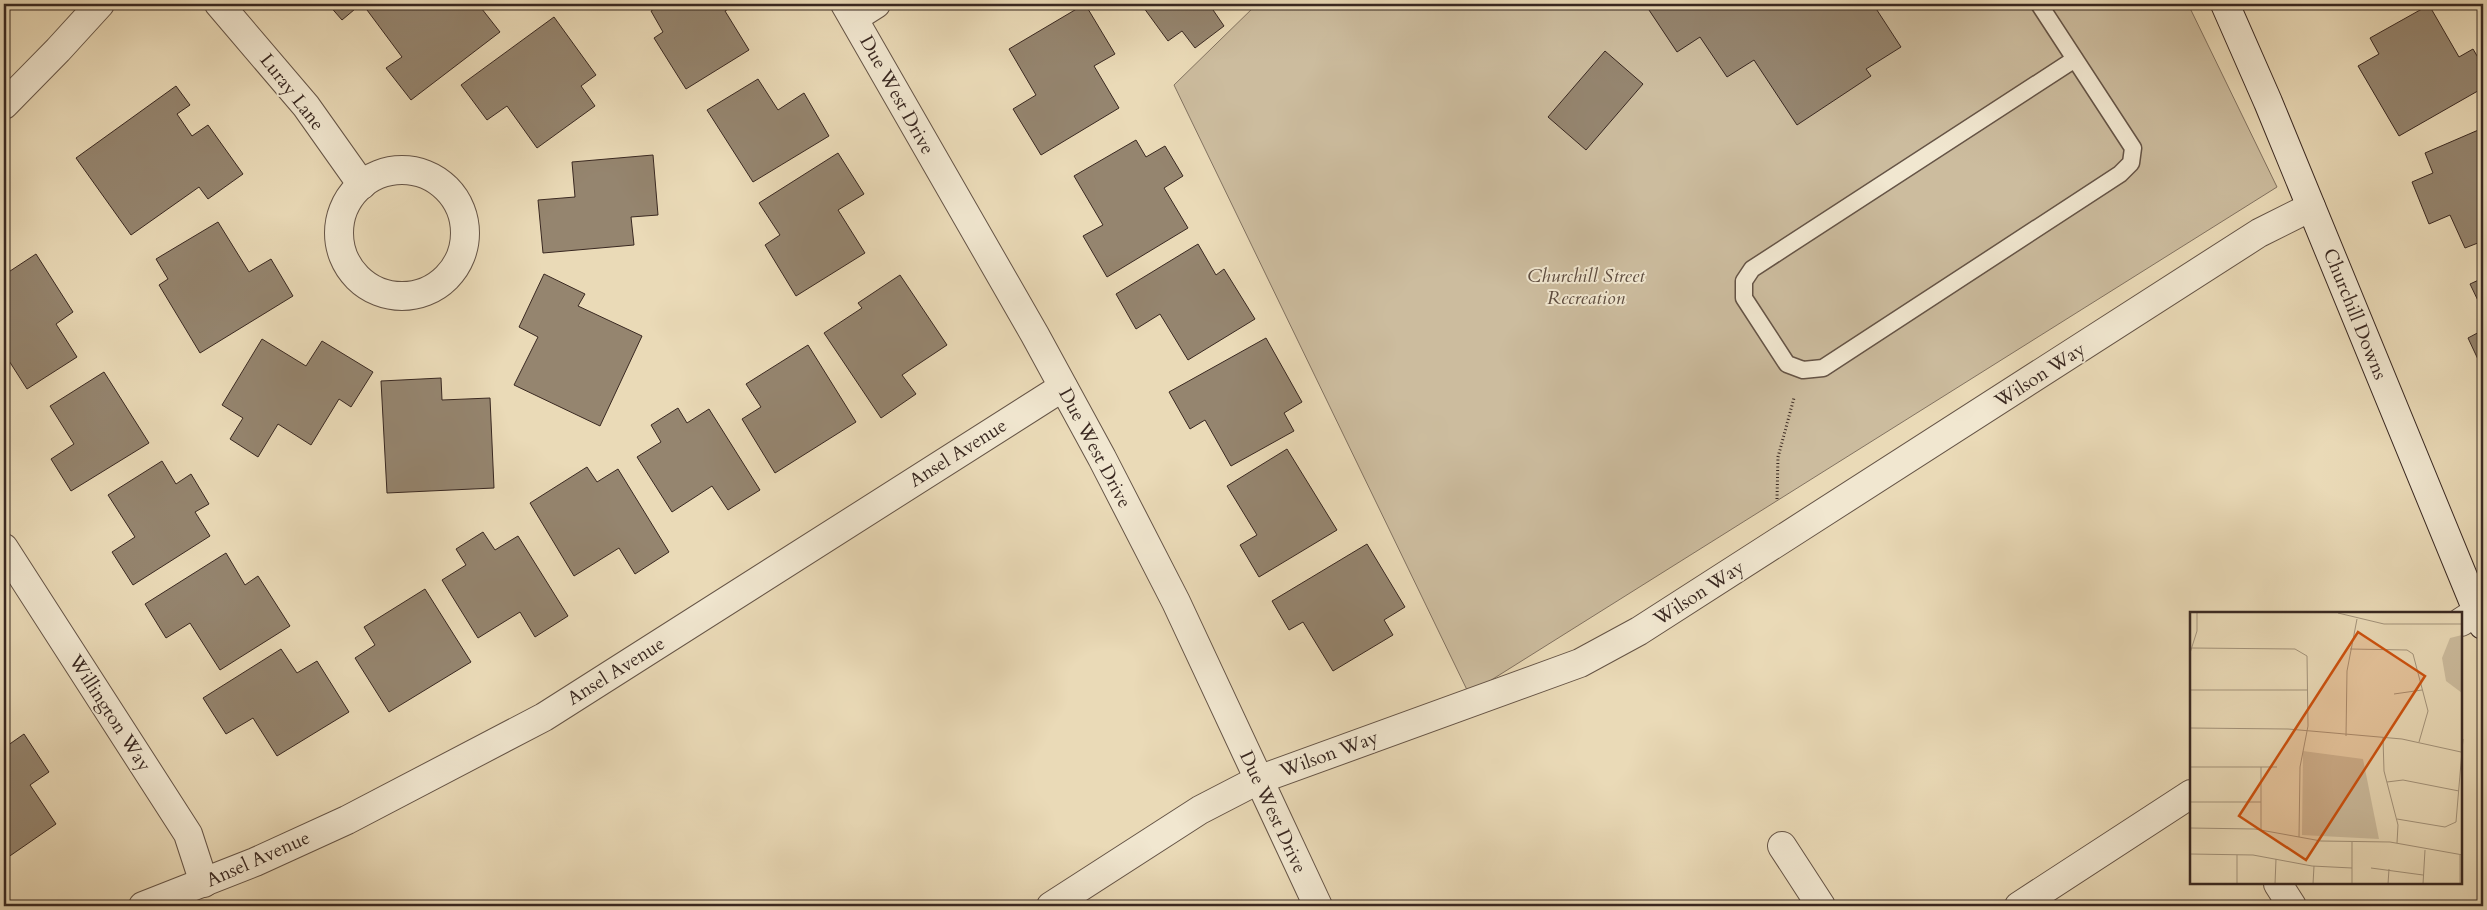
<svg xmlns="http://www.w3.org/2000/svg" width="2487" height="910" viewBox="0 0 2487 910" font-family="Cardo,serif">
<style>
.green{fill:#ccbc9e;stroke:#827260}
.building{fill:#95856f;stroke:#392821}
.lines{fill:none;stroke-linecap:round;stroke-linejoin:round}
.lane-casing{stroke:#655446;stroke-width:19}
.street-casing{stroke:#655446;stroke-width:30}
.secondary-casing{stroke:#392821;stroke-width:30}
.path{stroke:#392821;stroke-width:3;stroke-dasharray:1 2.5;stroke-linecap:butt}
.lane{stroke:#f1e7d0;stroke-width:16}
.street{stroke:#f1e7d0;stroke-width:28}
.secondary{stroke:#f1e7d0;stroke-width:28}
.labels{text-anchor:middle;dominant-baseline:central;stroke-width:4;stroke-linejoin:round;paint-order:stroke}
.street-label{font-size:19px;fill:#392821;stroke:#f1e7d0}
.park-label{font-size:19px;font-style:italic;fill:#5e4d40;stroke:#f1e7d0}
.inset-road{fill:none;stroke:#a3937b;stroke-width:1}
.view{fill:#ce520f;fill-opacity:0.15;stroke:#ce520f;stroke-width:2.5}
.inset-edge{fill:none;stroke:#392821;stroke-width:2.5}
</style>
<rect width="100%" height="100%" fill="#eadab7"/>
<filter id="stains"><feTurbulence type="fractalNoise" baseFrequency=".004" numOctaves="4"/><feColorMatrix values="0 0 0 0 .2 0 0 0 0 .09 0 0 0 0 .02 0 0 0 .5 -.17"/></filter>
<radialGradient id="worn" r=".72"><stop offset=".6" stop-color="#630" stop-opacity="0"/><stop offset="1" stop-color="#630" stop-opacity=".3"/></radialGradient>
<polygon class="green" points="1257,4 2188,4 2277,187 1469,694 1174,85"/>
<g class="building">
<polygon points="328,4 361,4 342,20"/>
<polygon points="375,4 478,4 500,32 411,100 386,68 402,57 367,10"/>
<polygon points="662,4 737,4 725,11 749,50 686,89 654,38 663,32 651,11"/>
<polygon points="1085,4 1115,54 1094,66 1119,108 1041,155 1013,109 1036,95 1009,49"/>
<polygon points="1141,4 1215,4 1211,7 1224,26 1195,48 1182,31 1168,41"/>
<polygon points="1645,4 1873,4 1901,47 1866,69 1871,76 1797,125 1754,60 1727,77 1700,37 1677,52"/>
<polygon points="2429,5 2459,57 2473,49 2483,66 2483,88 2399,136 2358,66 2379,54 2370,38"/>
<polygon points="554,17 596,75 581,86 595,106 537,148 507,106 487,120 461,85"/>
<polygon points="1605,51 1643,84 1586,150 1548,117"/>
<polygon points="758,79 778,110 804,93 829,136 753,182 707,110"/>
<polygon points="176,86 190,105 177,114 192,136 208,125 243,174 208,199 199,187 131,235 76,158"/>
<polygon points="2483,128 2483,241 2465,248 2450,215 2429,224 2412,182 2433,173 2425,153"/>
<polygon points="1136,140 1146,157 1165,146 1183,176 1164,188 1188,228 1107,277 1083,236 1103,225 1074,176"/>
<polygon points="838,153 864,194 838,210 865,253 796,296 765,245 780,235 759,203"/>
<polygon points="653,155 658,215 631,217 634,245 543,253 538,200 575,197 572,162"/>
<polygon points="218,222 249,272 271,259 293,296 200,353 159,285 168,279 156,259"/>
<polygon points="1198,244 1216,275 1224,269 1255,319 1188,360 1160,314 1136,329 1116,294"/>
<polygon points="36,254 73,312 56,324 77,357 27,389 4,353 4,275"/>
<polygon points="544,274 585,294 578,306 642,336 600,426 514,385 538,337 519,327"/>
<polygon points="900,275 947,345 902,375 916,394 881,418 824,333 862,308 858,303"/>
<polygon points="2483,278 2483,311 2470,284"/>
<polygon points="2483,330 2483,370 2468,338"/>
<polygon points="1266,338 1302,402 1284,413 1294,431 1231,466 1205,420 1190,429 1169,392"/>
<polygon points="262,339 306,366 322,341 373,372 351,407 339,399 311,445 278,424 258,457 230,439 243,418 222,405"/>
<polygon points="808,345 856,422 775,473 742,419 761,407 746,384"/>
<polygon points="104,372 149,443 71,491 51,459 74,444 50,406"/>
<polygon points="441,378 442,400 490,398 494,488 387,493 381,381"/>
<polygon points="678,408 687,423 709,409 760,490 728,510 712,486 672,512 637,457 661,442 651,425"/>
<polygon points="1287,449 1337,530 1259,577 1240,545 1257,535 1227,486"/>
<polygon points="162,461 176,484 191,474 209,504 195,512 210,536 133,585 112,552 135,537 108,495"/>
<polygon points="587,467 597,482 618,469 669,552 635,574 619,548 574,576 530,503"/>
<polygon points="483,532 495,550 518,536 568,616 535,637 520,612 478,638 442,580 466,565 456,549"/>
<polygon points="1367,544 1405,607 1384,620 1393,635 1333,671 1303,622 1289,630 1272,601"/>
<polygon points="226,553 245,585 258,576 290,626 220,670 190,623 166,638 145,604"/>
<polygon points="425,589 471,662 389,712 355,658 375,645 364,627"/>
<polygon points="281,649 297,673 317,661 349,712 277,756 253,718 226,734 203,698"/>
<polygon points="24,734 49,772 30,785 56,824 4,860 4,748"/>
</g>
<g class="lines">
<g class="lane-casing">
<polyline id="lane" points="2039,4 2133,148 2131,163 2120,174 1823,368 1803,370 1787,364 1744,298 1744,281 1752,269 2075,59"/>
</g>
<g class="street-casing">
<g id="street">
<polyline points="219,4 306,106 362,185"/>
<polyline points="845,4 1035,335 1102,458 1176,602 1318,906"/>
<polyline points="854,18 876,4"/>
<polyline points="4,105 58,50 100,4"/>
<circle cx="402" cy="233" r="63"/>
<polyline points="4,548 188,834 204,883"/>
<polyline points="2461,622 2478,611"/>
<polyline points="1782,846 1821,906"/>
<polyline points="2278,884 2292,906"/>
<polyline points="143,906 255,862 347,820 544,717 1063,387"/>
<polyline points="1051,906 1200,810 1258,780 1580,663 1639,631 2259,233 2311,207"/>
<polyline points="2019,906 2191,794"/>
</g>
</g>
<g class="secondary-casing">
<polyline id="secondary" points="2225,4 2268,102 2483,625"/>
</g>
<polyline class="path" points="1777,499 1778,457 1794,398"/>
<use href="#lane" class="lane"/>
<use href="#street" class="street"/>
<use href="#secondary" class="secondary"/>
</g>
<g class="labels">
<g class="street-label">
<text transform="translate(292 92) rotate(52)">Luray Lane</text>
<text transform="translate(897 95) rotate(61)">Due West Drive</text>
<text transform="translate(2355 314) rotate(68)">Churchill Downs</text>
<text transform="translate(2040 375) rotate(-33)">Wilson Way</text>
<text transform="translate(1095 448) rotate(62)">Due West Drive</text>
<text transform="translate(958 453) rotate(-32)">Ansel Avenue</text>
<text transform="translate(1699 593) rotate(-33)">Wilson Way</text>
<text transform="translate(616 671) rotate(-32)">Ansel Avenue</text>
<text transform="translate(110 713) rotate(57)">Willington Way</text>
<text transform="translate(1329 754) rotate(-20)">Wilson Way</text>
<text transform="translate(1273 812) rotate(65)">Due West Drive</text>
<text transform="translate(258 859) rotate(-24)">Ansel Avenue</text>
</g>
<g class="park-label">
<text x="1586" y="276">Churchill Street<tspan x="1586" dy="22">Recreation</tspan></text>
</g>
</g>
<g transform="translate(2190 612)">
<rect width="272" height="272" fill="#eadab7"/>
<path d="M272 23H273L272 81 256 69 252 46 260 26ZM113 139 173 147 189 227 112 223Z" fill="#ccbc9e"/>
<path class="inset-road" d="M148 1 194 12H273M2 36 105 37 117 44 118 114 110 155 109 225M160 37 217 38 223 42 238 99 229 130M0 41 7 19V1M0 78H118M204 82 232 78M0 116 98 117 212 127 271 140M156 124 157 59 167 7M193 126 194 159 208 213 207 231M0 155H87M197 170 213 168 269 179M0 190H71M207 207 255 215 266 210 273 127M0 216 65 217 131 229 200 230 273 243M71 218V155M0 242 63 243 122 254 162 256M181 256 233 263M47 272V243M85 272 86 247M123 272 124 254M162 272V230M198 272 199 257M233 272 235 238M270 272V243"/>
<path class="view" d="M168 20 235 64 116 248 49 204Z"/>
<rect width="272" height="272" class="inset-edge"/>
</g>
<rect width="2487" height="910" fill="none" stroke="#eadab7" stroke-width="20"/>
<rect x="5" y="5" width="2477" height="900" fill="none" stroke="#392821" stroke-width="2.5"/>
<rect x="10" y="10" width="2467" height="890" fill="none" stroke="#392821"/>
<rect width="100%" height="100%" filter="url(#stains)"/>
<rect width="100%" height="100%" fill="url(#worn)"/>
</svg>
